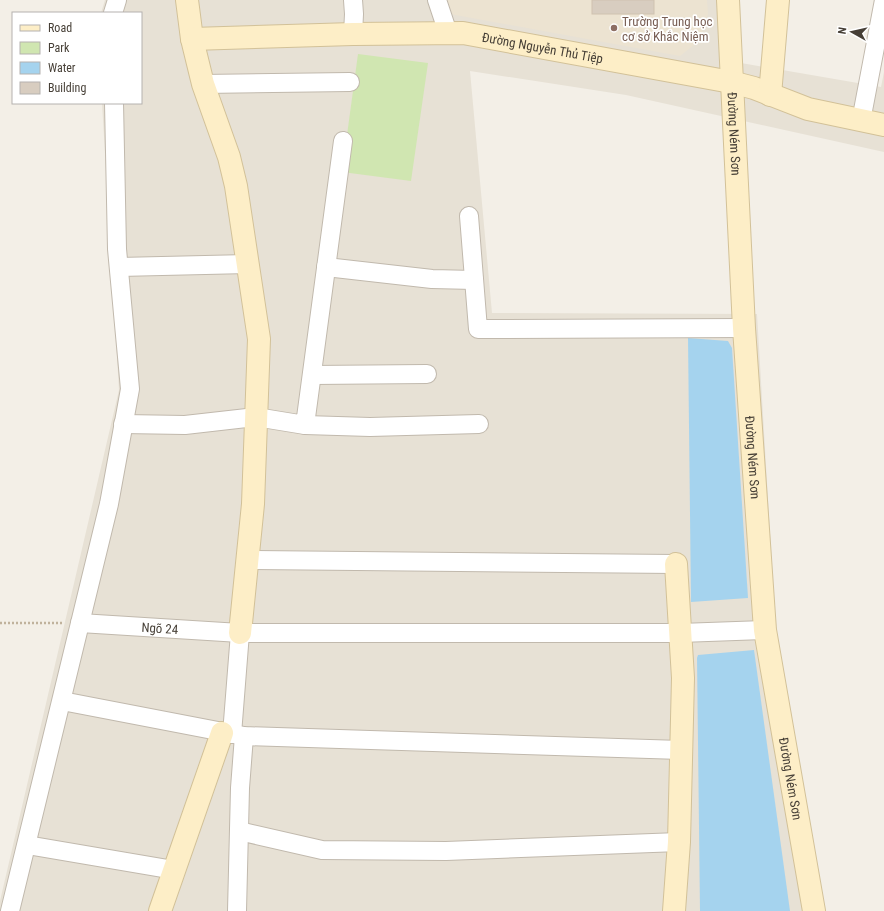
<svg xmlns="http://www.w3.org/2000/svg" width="884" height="911" viewBox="0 0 884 911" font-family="'Roboto Condensed',sans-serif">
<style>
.residential{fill:#e7e1d5}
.education{fill:#ece3d1}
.green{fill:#d0e6b1}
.water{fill:#a5d3ee}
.building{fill:#d8cdc0;stroke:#cfc2b0}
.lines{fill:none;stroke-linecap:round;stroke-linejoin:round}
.street-casing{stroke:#c1b9ad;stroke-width:20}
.secondary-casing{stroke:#d2c198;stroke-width:24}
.path{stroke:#c0b29c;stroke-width:2.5;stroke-dasharray:2 2;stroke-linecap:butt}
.street{stroke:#fff;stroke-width:18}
.secondary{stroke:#fdeec7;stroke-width:22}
.education-dot{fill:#8d6e63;stroke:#fff;stroke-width:1.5}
.labels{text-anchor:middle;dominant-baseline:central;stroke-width:3.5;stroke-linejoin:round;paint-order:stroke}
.education-label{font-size:13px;fill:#785e54;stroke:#fff;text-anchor:start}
.street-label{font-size:13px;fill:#463f36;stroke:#fff}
</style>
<rect width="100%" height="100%" fill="#f3efe7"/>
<polygon class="residential" points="105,0 737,0 741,63 881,87 884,72 884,152 626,95 470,71 492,313 757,314 776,634 825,911 0,911 0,901 119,390 102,103 141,103 141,13 101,13"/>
<polygon class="education" points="445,0 707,0 708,14 699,41 680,56 450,14"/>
<polygon class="green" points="358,54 428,63 411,181 342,172"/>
<g class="water">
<polygon points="688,338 728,341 732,348 748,598 691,602"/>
<polygon points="754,650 790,911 700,911 697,658 698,655"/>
</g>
<rect class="building" x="592" y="0" width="62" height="14"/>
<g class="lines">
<g class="street-casing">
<g id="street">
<polyline points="437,0 448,33"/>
<polyline points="113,13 117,0"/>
<polyline points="353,34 354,14 353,0"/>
<polyline points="203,84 350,82"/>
<polyline points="861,121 884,0"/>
<polyline points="469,216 478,329 744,328"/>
<polyline points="119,267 248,264"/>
<polyline points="326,267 432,279 474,280"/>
<polyline points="312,375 427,374"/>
<polyline points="123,424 185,425 256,417 305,425 343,141"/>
<polyline points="305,425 370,427 479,424"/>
<polyline points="248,560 676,564"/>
<path id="s1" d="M80 623 240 633H680L765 630"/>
<polyline points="62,701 244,736 681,750"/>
<polyline points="232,734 240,633"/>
<polyline points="239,831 322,850 446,851 679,842"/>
<polyline points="27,845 174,870"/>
<polyline points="10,911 109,504 130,389 117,249 114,103"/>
<polyline points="237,911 240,788 244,736"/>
</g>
</g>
<g class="secondary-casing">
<g id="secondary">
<polyline points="187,0 192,39 203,84 229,157 236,186 259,339 253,504 240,633"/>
<path id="s2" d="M728 0 744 328 765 630 814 911"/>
<path id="s3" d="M192 39 353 34 463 33 731 82 754 88 808 109 884 125"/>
<polyline points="770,95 778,0"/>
<polyline points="160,911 222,733"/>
<polyline points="674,911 679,842 683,678 676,564"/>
</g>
</g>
<polyline class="path" points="0,623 63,623"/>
<use href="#street" class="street"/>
<use href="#secondary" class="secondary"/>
</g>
<circle class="education-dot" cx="614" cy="28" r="4"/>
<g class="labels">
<g class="education-label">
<text x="622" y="21">Trường Trung học<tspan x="622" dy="15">cơ sở Khắc Niệm</tspan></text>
</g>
<g class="street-label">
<text stroke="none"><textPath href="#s3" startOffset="352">Đường Nguyễn Thủ Tiệp</textPath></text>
<text stroke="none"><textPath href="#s2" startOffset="134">Đường Ném Sơn</textPath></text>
<text stroke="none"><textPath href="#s2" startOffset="458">Đường Ném Sơn</textPath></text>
<text stroke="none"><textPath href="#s1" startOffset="80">Ngõ 24</textPath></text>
<text stroke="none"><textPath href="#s2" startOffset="782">Đường Ném Sơn</textPath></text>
</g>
</g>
<rect x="12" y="12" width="130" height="92" fill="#ffffff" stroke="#b5b2af"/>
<rect x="20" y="25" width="20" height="6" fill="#fdeec7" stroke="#b5b2af"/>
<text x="48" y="32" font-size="12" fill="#463f36">Road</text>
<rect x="20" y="42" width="20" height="12" fill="#d0e6b1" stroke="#b5b2af"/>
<text x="48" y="52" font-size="12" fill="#463f36">Park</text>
<rect x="20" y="62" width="20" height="12" fill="#a5d3ee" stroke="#b5b2af"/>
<text x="48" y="72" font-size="12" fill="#463f36">Water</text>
<rect x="20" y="82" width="20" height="12" fill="#d8cdc0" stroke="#b5b2af"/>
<text x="48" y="92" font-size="12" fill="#463f36">Building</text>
<g transform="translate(852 32) rotate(278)" stroke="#ffffff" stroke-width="3" paint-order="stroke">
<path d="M0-3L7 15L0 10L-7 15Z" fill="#463f36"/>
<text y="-6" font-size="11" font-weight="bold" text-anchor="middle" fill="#463f36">N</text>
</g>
</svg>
